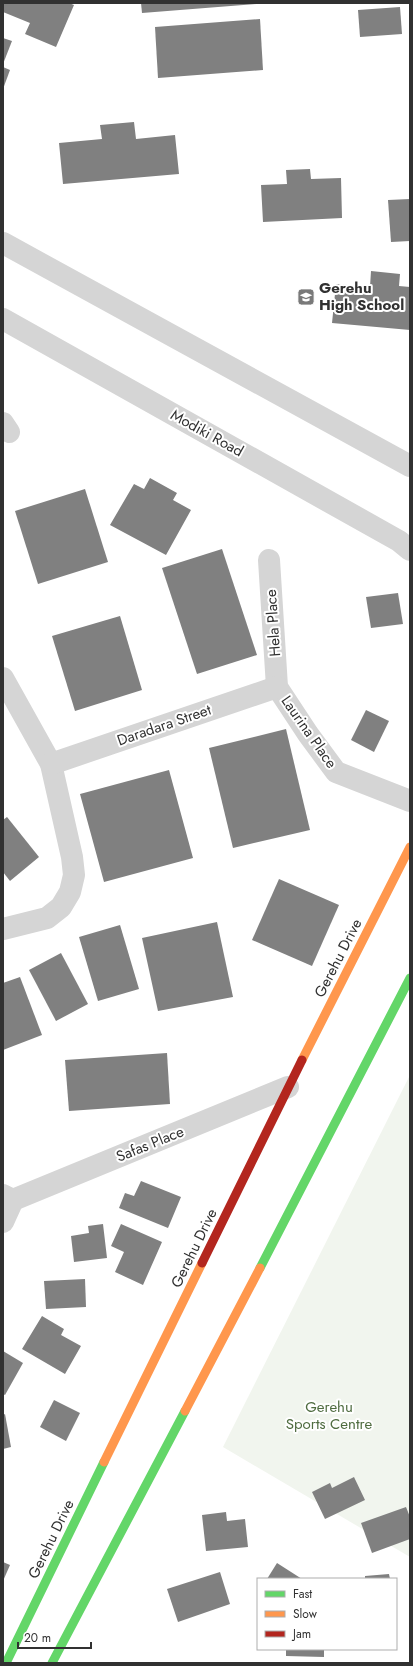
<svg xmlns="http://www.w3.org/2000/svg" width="413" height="1666" viewBox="0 0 413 1666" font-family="Jost,sans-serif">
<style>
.green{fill:#f1f5ee}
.building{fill:#808080}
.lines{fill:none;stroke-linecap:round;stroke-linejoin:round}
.street{stroke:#d5d5d5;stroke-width:22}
.fast{stroke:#63d668;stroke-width:9}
.slow{stroke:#ff974d;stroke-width:9}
.jam{stroke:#b3261e;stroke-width:9}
.labels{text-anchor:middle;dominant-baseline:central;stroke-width:4;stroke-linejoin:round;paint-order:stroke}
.poi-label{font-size:15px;font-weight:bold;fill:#313131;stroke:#fff;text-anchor:start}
.street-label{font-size:15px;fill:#313131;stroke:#fff}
.park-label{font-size:15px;fill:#4f6c40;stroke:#fff}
</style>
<rect width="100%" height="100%" fill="#fff"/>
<polygon class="green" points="410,1075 410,1557 223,1447"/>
<g class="building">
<polygon points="3,3 69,3 74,5 56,47 25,34 30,23 3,12"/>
<polygon points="141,3 256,3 256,4 142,13"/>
<polygon points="400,7 402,34 360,37 358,10"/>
<polygon points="260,19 263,70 158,78 155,27"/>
<polygon points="3,38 12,41 3,64"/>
<polygon points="3,67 10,70 3,89"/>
<polygon points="134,122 136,139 175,135 179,174 63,184 59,143 102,139 100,125"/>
<polygon points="310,169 311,179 341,178 342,218 263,222 261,185 287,184 286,170"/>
<polygon points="410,199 410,241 391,242 388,200"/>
<polygon points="371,271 400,274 399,286 410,287 410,330 332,323 336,284 370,287"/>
<polygon points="150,478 177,493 173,500 191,510 166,555 110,525 134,484 144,489"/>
<polygon points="85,489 108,562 38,584 15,511"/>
<polygon points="222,549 257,655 197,674 162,568"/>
<polygon points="398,593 403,624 371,628 366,597"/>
<polygon points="120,616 142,690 75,711 52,636"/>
<polygon points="366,710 389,721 374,752 351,740"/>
<polygon points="286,729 310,830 233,848 209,748"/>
<polygon points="169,770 193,858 104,882 80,794"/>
<polygon points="7,817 39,857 10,881 3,872 3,820"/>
<polygon points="279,879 339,905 312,966 252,940"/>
<polygon points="217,922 233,997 158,1011 142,938"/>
<polygon points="120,925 139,989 98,1001 79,937"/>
<polygon points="61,953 88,1004 56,1021 29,970"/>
<polygon points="20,977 42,1035 3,1050 3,983"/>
<polygon points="167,1053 170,1104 69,1111 65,1060"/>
<polygon points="141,1181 181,1197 168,1228 119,1208 125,1193 134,1196"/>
<polygon points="103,1224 107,1258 74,1262 71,1236 89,1233 88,1226"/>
<polygon points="121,1224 162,1242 143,1285 115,1272 124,1252 111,1246"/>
<polygon points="85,1279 86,1307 46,1309 44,1281"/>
<polygon points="42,1316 64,1329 61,1335 81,1346 65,1374 22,1349"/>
<polygon points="3,1351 23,1363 5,1395 3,1394"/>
<polygon points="54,1400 80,1413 66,1441 40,1427"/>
<polygon points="5,1414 11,1447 3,1449 3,1415"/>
<polygon points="354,1477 365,1500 325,1519 312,1492 330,1483 332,1488"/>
<polygon points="406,1507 410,1517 410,1539 372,1553 361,1523"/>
<polygon points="226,1512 227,1521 245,1519 248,1547 206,1551 202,1515"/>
<polygon points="3,1562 10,1565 3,1581"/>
<polygon points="277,1563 302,1579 267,1579"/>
<polygon points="220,1572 230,1604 178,1622 167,1589"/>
<polygon points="389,1574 390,1579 365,1579 365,1576"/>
<polygon points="286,1649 324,1649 324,1657 286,1656"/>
</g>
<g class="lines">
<g class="street">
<polyline points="3,243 410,466"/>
<polyline points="3,319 399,541 410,550"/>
<polyline points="3,423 9,432"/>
<polyline points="269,560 277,687 308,734 336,772 410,801"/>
<polyline points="3,678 51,764 72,857 74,875 70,892 61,907 47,918 3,929"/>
<polyline points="51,764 277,687"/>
<polyline points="3,1195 13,1200 3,1222"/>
<polyline points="13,1200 288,1087"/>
</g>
<g class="fast">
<polyline points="260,1268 410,978"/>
<polyline points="6,1663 104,1462"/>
<polyline points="52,1663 185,1411"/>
</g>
<g class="slow">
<polyline points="302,1060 410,847"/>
<polyline points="185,1411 260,1268"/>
<polyline points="104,1462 202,1263"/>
</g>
<polyline class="jam" points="202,1263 302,1060"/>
</g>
<defs>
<g id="school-square" transform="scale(0.9)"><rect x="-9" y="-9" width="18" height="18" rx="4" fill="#797979" stroke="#fff"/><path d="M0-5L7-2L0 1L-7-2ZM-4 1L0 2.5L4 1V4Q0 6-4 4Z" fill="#fff"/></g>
</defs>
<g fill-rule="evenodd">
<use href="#school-square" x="306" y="297"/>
</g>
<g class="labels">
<g class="poi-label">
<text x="319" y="288">Gerehu<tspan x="319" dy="17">High School</tspan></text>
</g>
<g class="street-label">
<text transform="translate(207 433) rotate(29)">Modiki Road</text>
<text transform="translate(273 623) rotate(-94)">Hela Place</text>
<text transform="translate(164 725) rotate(-19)">Daradara Street</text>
<text transform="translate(309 732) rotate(55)">Laurina Place</text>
<text transform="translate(338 958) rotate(-63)">Gerehu Drive</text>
<text transform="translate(150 1144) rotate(-22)">Safas Place</text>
<text transform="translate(194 1248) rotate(-64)">Gerehu Drive</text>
<text transform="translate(51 1539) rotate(-64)">Gerehu Drive</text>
</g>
<g class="park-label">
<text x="329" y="1407">Gerehu<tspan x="329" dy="17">Sports Centre</tspan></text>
</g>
</g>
<rect width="413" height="1666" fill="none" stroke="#313131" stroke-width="8"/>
<rect x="257" y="1578" width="140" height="72" fill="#ffffff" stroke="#adadad"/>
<rect x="265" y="1591" width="20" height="6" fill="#63d668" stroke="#adadad"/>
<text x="293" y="1598" font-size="12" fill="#313131">Fast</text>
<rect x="265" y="1611" width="20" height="6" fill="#ff974d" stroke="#adadad"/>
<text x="293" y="1618" font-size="12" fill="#313131">Slow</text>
<rect x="265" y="1631" width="20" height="6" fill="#b3261e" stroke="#adadad"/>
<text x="293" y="1638" font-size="12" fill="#313131">Jam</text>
<path d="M18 1642v6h73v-6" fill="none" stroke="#313131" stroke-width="2"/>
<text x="24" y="1642" font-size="12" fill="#313131" stroke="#ffffff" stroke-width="3" paint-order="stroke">20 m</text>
</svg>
